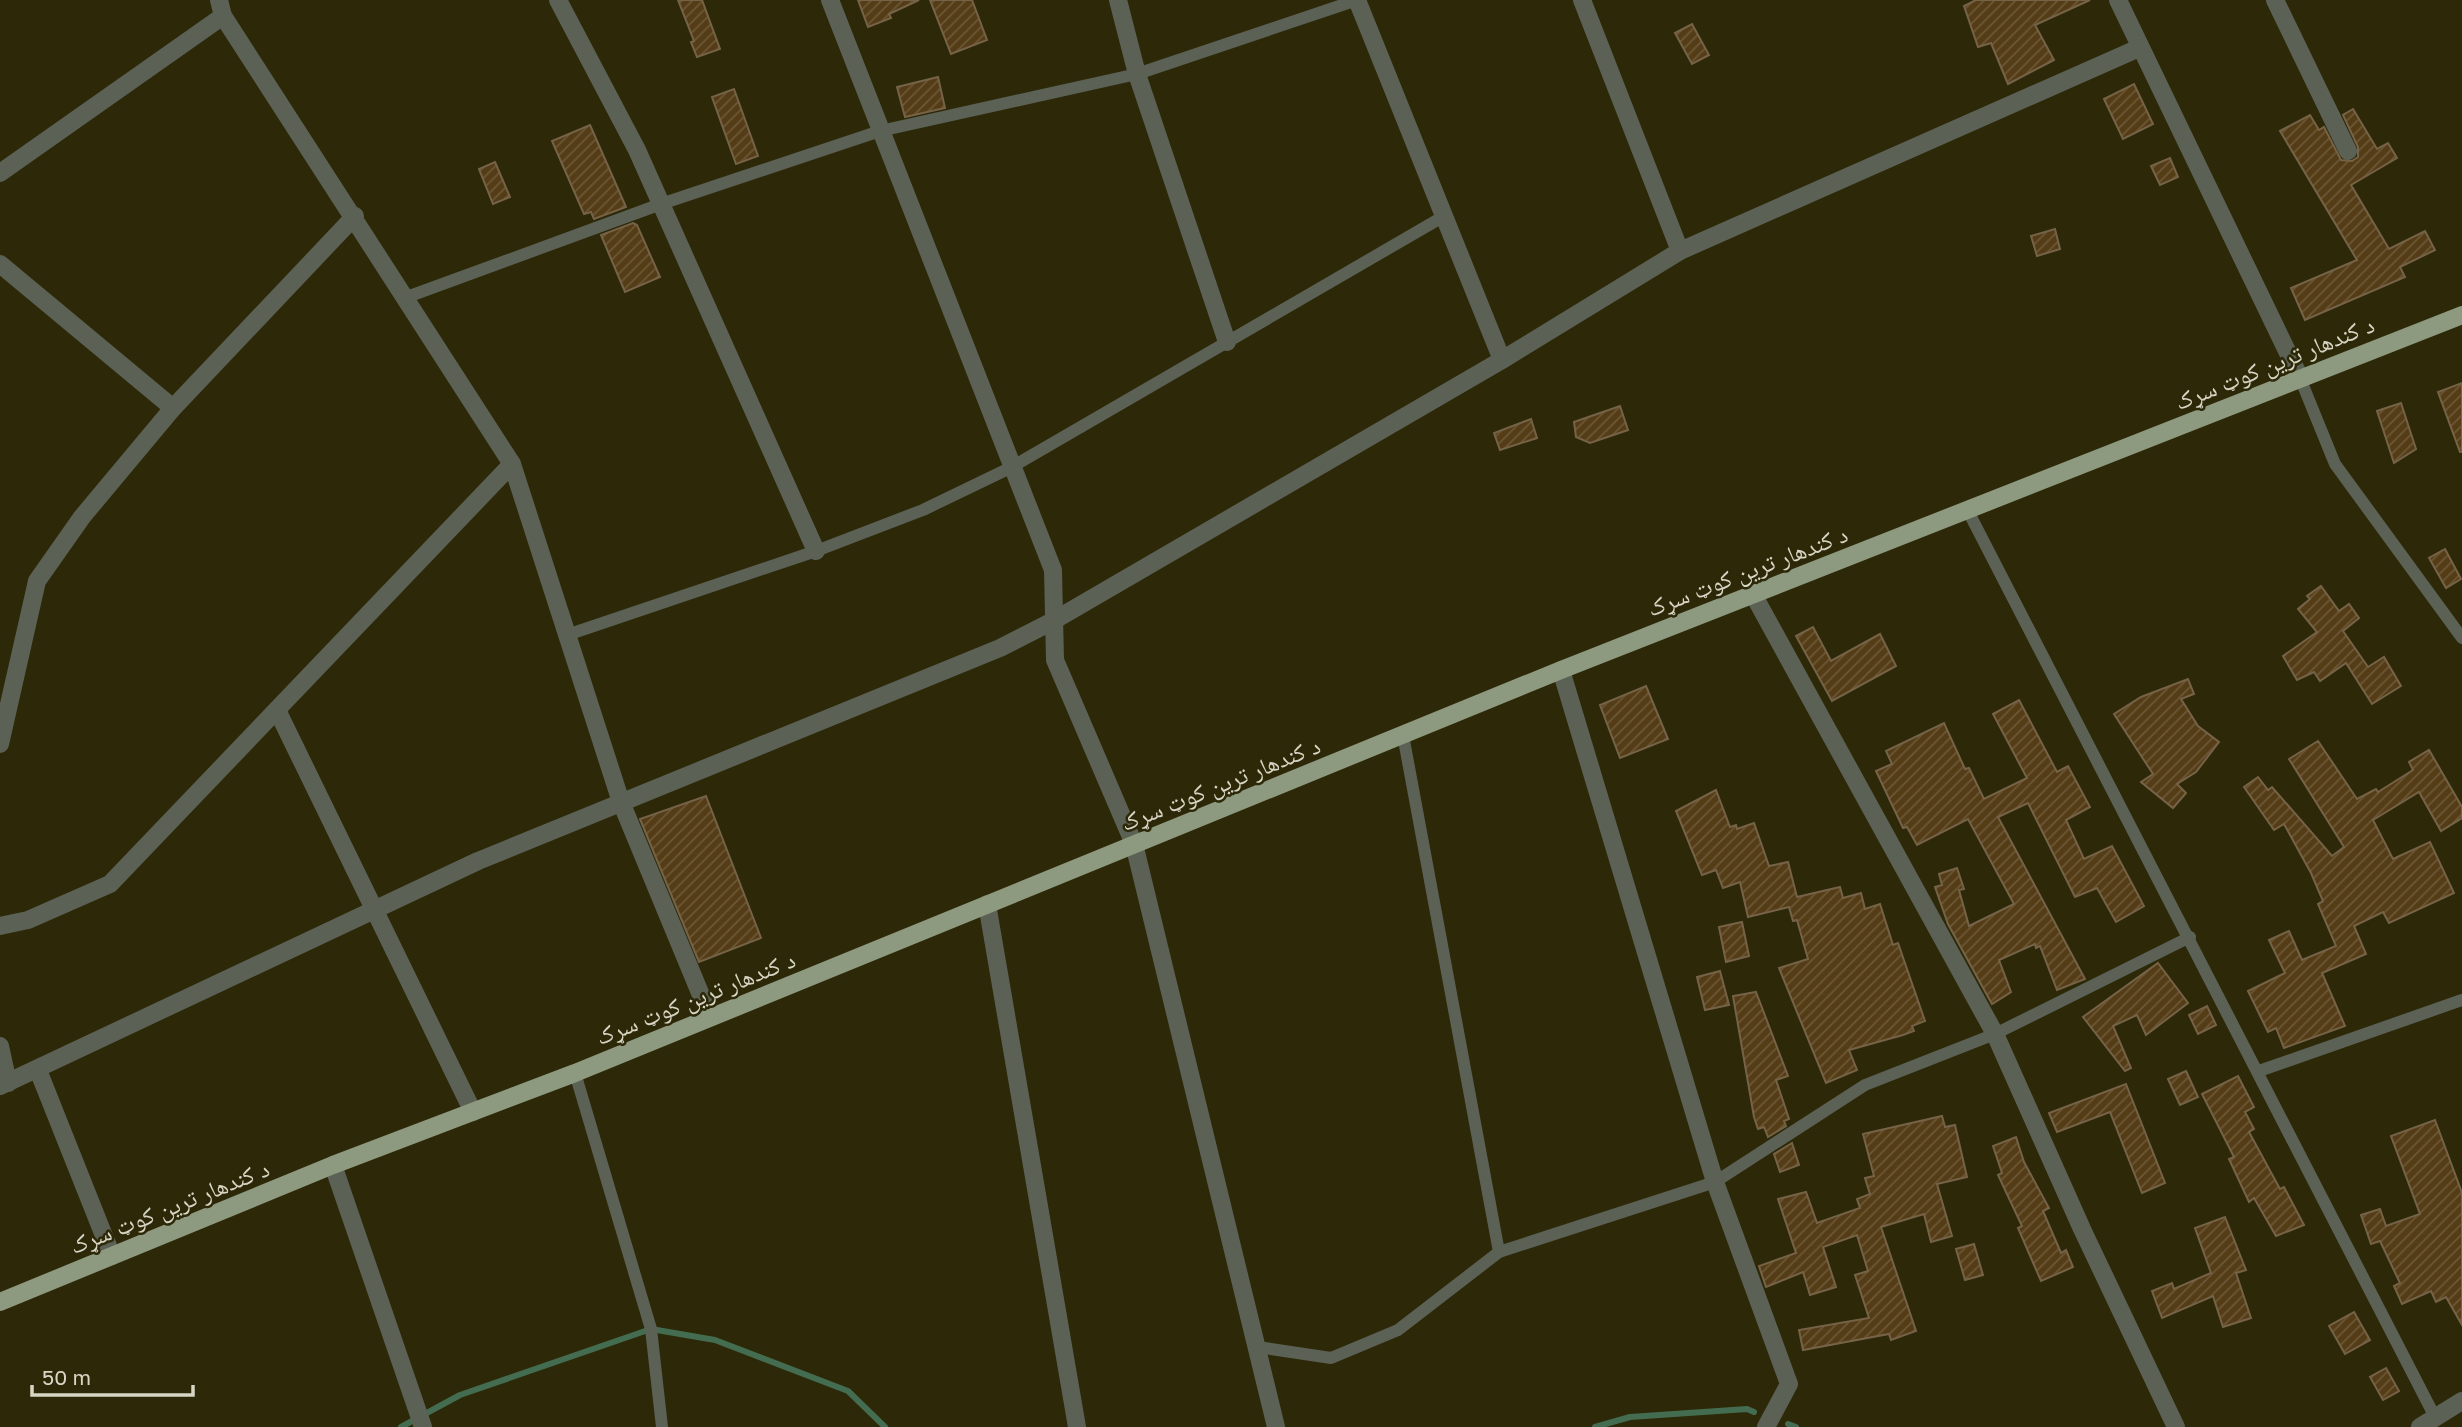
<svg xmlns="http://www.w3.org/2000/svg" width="2462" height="1427" viewBox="0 0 2462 1427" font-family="'Golos Text','Noto Naskh Arabic',sans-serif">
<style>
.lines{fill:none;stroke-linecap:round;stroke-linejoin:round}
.stream{stroke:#446c51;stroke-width:6}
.building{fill:url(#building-hatch);stroke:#766347;stroke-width:2}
.lane{stroke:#5b6154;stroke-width:12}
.street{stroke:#5b6154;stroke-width:18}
.primary{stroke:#8e9a80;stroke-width:18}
.labels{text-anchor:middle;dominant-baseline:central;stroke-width:5;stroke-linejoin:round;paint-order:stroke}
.street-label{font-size:24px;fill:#d7d5c4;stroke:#2c2808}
</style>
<defs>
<pattern id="building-hatch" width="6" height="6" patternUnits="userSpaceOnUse" patternTransform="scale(1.75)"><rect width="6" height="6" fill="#543c16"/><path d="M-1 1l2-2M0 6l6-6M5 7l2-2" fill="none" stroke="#6c5736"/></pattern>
</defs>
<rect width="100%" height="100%" fill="#2c2808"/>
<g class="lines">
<g class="stream">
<polyline points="1788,1424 1796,1427"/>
<polyline points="401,1427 460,1395 651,1329 715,1340 848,1391 885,1427"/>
<polyline points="1595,1427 1630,1417 1747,1409 1754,1412"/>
</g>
</g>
<g class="building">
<polygon points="678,0 702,0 720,49 697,57 691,42 694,41"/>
<polygon points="858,0 919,0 889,14 891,18 868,27"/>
<polygon points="930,0 972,0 987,40 951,54"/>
<polygon points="1976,0 2090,0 2035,25 2054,60 2008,84 1991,43 1978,47 1964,6"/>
<polygon points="1692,24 1709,55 1692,64 1675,33"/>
<polygon points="938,77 945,108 905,117 897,87"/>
<polygon points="2134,84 2153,124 2123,139 2104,99"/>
<polygon points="734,89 758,156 736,164 712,97"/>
<polygon points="2353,109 2377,149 2388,143 2397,158 2351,185 2389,249 2425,231 2435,250 2400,267 2405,277 2305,320 2291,288 2357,260 2280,131 2310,115 2319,130 2324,127 2341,160 2352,161 2358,157 2358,147 2343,115"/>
<polygon points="590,125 626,207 594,219 591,212 584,214 552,141"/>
<polygon points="2170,158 2178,177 2160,185 2151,166"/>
<polygon points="495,162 510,197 493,204 479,169"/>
<polygon points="633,223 637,225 660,277 625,292 601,235"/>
<polygon points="2055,229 2060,249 2037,256 2031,236"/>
<polygon points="2462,383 2462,452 2460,452 2438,392"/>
<polygon points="2401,403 2416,449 2394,463 2377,411"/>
<polygon points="1620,406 1628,430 1590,443 1576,437 1574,422"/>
<polygon points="1531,419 1537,438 1500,450 1494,433"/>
<polygon points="2445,549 2461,579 2446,588 2429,558"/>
<polygon points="2321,586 2339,611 2349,604 2359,618 2343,631 2368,667 2384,657 2401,686 2372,704 2346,663 2320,681 2314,672 2297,680 2283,656 2317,632 2298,609 2310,599 2307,596"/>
<polygon points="1813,627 1831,661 1880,634 1896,666 1832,701 1796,636"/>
<polygon points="2188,679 2194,694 2181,699 2198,726 2219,742 2196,772 2177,784 2186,793 2173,808 2141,782 2153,774 2114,714 2141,697"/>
<polygon points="1646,686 1668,739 1620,758 1600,705"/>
<polygon points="2019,700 2057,772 2068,766 2090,807 2066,820 2084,859 2112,846 2144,906 2116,922 2097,888 2075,897 2028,803 1998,817 2085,979 2057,990 2040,946 2036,948 2035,944 1999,960 2011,992 1992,1004 1948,924 1935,887 1942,885 1939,874 1957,868 1964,889 1959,890 1969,926 2014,904 1968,819 1917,845 1907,827 1903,828 1876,771 1892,764 1886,751 1944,723 1965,769 1969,768 1984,799 2027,778 1993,714"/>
<polygon points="2318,741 2357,799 2376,789 2378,792 2413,770 2409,762 2429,750 2462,807 2462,818 2441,831 2419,792 2373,820 2393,859 2430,842 2454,893 2389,923 2383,912 2354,926 2366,954 2322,973 2345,1026 2284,1048 2276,1028 2268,1032 2248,991 2285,973 2269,940 2289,931 2302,960 2336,946 2318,904 2323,901 2311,873 2284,824 2274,830 2244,787 2258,777 2268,790 2272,787 2332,856 2344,847 2289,759"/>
<polygon points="1716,790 1730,827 1736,825 1737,829 1754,823 1769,866 1788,862 1797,897 1840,887 1843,898 1861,893 1865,909 1880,904 1893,945 1898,943 1925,1021 1912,1026 1914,1031 1903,1035 1849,1050 1857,1070 1826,1083 1779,968 1808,959 1797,920 1793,921 1789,907 1748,917 1740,882 1723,888 1716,870 1702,875 1676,811"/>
<polygon points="706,796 761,938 699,962 640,819"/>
<polygon points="1742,922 1749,956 1726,962 1719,927"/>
<polygon points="2158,963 2188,1003 2146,1035 2137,1015 2113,1026 2131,1068 2125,1071 2083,1017"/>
<polygon points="1720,971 1729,1005 1705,1010 1697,977"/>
<polygon points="1756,992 1788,1076 1776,1080 1789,1119 1784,1121 1786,1126 1768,1137 1764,1127 1758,1129 1754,1117 1733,996"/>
<polygon points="2207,1006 2216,1025 2198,1034 2189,1015"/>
<polygon points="2186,1071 2198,1097 2180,1105 2168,1079"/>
<polygon points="2238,1076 2254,1107 2245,1112 2254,1129 2249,1132 2280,1189 2284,1187 2304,1225 2276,1236 2254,1198 2249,1202 2229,1159 2234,1157 2202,1094"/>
<polygon points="2126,1084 2165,1183 2142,1193 2110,1112 2057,1132 2049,1113"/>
<polygon points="1942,1116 1945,1127 1955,1125 1967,1177 1937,1184 1952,1236 1931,1242 1924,1214 1881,1227 1916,1331 1891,1340 1889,1334 1803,1350 1799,1330 1869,1318 1855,1275 1868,1271 1857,1235 1823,1247 1836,1287 1810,1295 1803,1272 1766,1287 1759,1266 1796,1253 1778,1199 1806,1192 1817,1223 1860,1208 1857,1199 1870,1194 1865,1178 1874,1176 1863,1134"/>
<polygon points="2435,1120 2462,1193 2462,1325 2446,1297 2436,1302 2431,1291 2402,1304 2394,1286 2400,1283 2380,1241 2371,1244 2361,1215 2380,1209 2386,1226 2420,1214 2391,1136"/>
<polygon points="2016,1137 2024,1162 2049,1208 2043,1211 2061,1253 2066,1250 2073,1267 2041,1281 2018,1228 2022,1226 1998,1175 2002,1173 1993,1146"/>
<polygon points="1792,1143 1799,1165 1780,1172 1774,1154"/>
<polygon points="2225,1217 2246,1270 2236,1273 2251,1318 2223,1327 2213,1296 2162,1318 2152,1291 2172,1283 2174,1289 2211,1273 2195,1228"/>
<polygon points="1974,1244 1983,1275 1965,1280 1956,1249"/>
<polygon points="2354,1312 2370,1340 2345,1354 2329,1326"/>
<polygon points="2386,1368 2399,1391 2383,1400 2370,1377"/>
</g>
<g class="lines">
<g class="lane">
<polyline points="407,297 661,204 880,131 1137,74 1357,0"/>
<polyline points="2300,378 2335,464 2462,638"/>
<polyline points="1968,511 2435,1417"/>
<polyline points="567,635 816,551 923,510 1010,468 1446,215"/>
<polyline points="1403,735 1499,1252"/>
<polyline points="2259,1071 2462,1000"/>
<polyline points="575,1073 651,1329 662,1427"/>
<polyline points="1258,1347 1331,1358 1398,1330 1499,1252 1715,1182 1865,1085 1995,1034 2190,937"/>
</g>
<g class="street">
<polyline points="219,0 223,16 512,464 621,802 710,1017"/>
<polyline points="558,0 637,150 816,551"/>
<polyline points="830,0 1053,570 1055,660 1134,844 1276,1427"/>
<polyline points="1118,0 1137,74 1227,342"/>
<polyline points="1357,0 1502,360"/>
<polyline points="1582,0 1680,251"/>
<polyline points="2118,0 2300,378"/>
<polyline points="2275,0 2348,151"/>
<polyline points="0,173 223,16"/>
<polyline points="0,264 173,408"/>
<polyline points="1753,594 1995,1034 2082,1229 2176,1427"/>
<polyline points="1561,670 1715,1182 1789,1384 1766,1427"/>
<polyline points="277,710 473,1112"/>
<polyline points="0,744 37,581 82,517 173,408 355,216"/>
<polyline points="987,904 1077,1427"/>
<polyline points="0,926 28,920 110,884 512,464"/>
<polyline points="0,1046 8,1083"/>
<polyline points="38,1070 112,1256"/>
<polyline points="0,1086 478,861 1000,648 1053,621 1502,360 1680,251 2139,48"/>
<polyline points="333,1165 423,1427"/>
<polyline points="2420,1427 2462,1401"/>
</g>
<polyline class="primary" points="0,1302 333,1165 575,1073 1561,670 2462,315"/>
</g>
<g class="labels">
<g class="street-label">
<text transform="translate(2274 362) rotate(-22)">د کندهار ترين کوټ سړک</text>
<text transform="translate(1747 570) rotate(-21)">د کندهار ترين کوټ سړک</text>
<text transform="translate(1220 783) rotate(-22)">د کندهار ترين کوټ سړک</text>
<text transform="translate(695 997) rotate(-22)">د کندهار ترين کوټ سړک</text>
<text transform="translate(169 1206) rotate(-22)">د کندهار ترين کوټ سړک</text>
</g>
</g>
<path d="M32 1385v10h161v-10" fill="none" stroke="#d7d5c4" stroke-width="3.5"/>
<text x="42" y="1385" font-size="21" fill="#d7d5c4" stroke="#2c2808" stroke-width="5" paint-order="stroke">50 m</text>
</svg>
